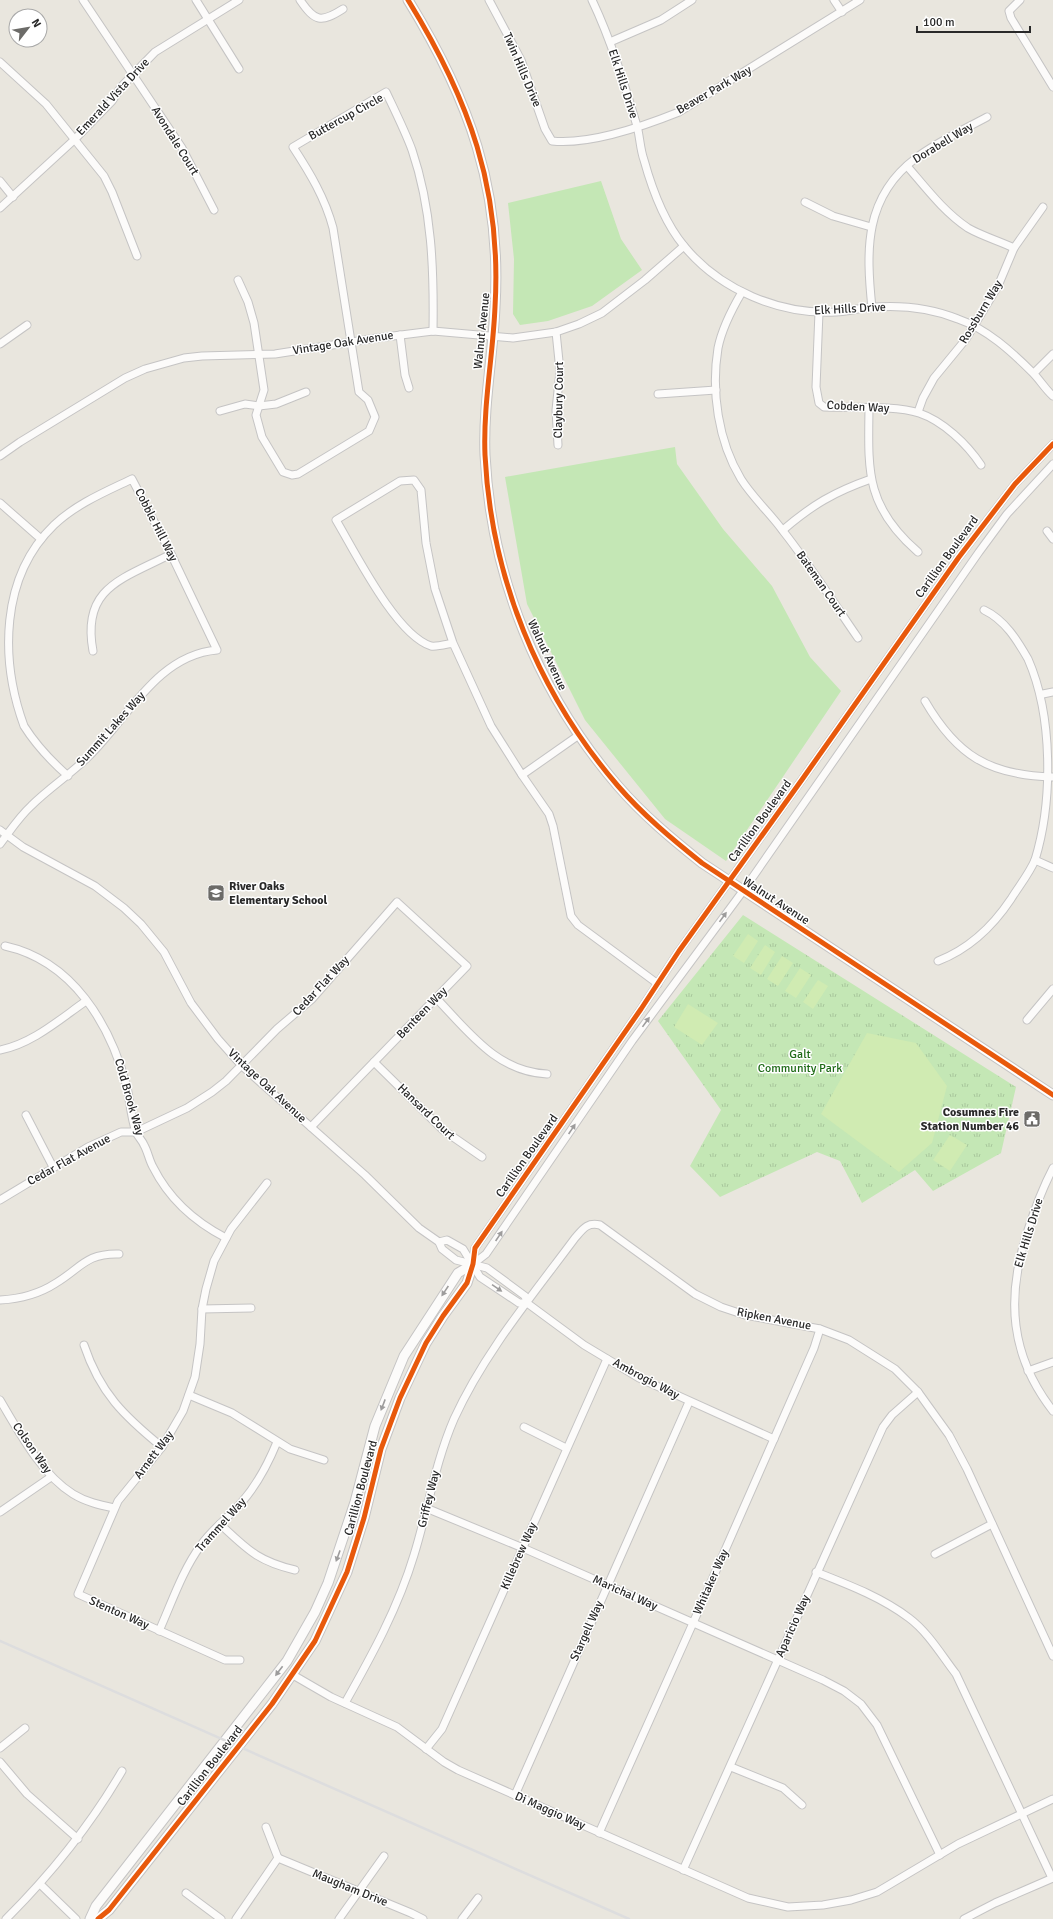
<svg xmlns="http://www.w3.org/2000/svg" width="1053" height="1919" viewBox="0 0 1053 1919" font-family="Signika,sans-serif">
<style>
.grass{fill:#c4e7b5}
.park{fill:url(#park-tufts)}
.pitch{fill:#d0ebb2}
.lines{fill:none;stroke-linecap:round;stroke-linejoin:round}
.minor-casing{stroke:#c5c4c4;stroke-width:9}
.tertiary-casing{stroke:#c5c4c4;stroke-width:11}
.minor{stroke:#fcfbfa;stroke-width:7}
.tertiary{stroke:#fcfbfa;stroke-width:9}
.rail{stroke:#ddddde;stroke-width:2.5}
.cycleway-casing{stroke:#fff;stroke-width:8}
.cycleway{stroke:#e8590c;stroke-width:5}
.oneway{fill:#9d9c9c}
.labels{text-anchor:middle;dominant-baseline:central;stroke-width:3;stroke-linejoin:round;paint-order:stroke}
.street-label{font-size:12px;fill:#292929;stroke:#fff}
.poi-label{font-size:12px;font-weight:bold;fill:#292929;stroke:#fff;text-anchor:start}
.park-label{font-size:12px;fill:#1e6a16;stroke:#fff}
</style>
<defs>
<pattern id="park-tufts" width="24" height="20" patternUnits="userSpaceOnUse"><rect width="24" height="20" fill="#c4e7b5"/><path d="M3 7l-1-3M5 7V3M7 7l1-3M15 17l-1-3M17 17v-4M19 17l1-3" fill="none" stroke="#a8c69c"/></pattern>
</defs>
<rect width="100%" height="100%" fill="#e9e6de"/>
<g class="grass">
<polygon points="601,181 621,239 642,270 592,306 548,321 520,325 513,314 514,259 508,203"/>
<polygon points="675,447 677,464 723,529 772,586 810,657 841,691 726,861 665,819 585,720 527,604 505,477"/>
</g>
<polygon class="park" points="743,915 1016,1087 1001,1153 933,1191 915,1170 862,1203 840,1161 817,1152 720,1197 690,1166 721,1110 658,1021"/>
<g class="pitch">
<polygon points="748,934 758,941 744,963 733,956"/>
<polygon points="765,945 775,952 761,975 750,968"/>
<polygon points="782,956 793,963 778,986 767,979"/>
<polygon points="800,968 811,975 796,998 785,991"/>
<polygon points="818,980 828,986 813,1009 803,1002"/>
<polygon points="688,1004 718,1023 702,1045 674,1027"/>
<polygon points="867,1033 916,1043 947,1086 932,1143 899,1172 821,1114"/>
<polygon points="950,1135 967,1145 950,1171 933,1160"/>
</g>
<g class="lines">
<g class="minor-casing">
<g id="minor">
<polyline points="83,0 182,148 214,210"/>
<polyline points="196,0 239,69"/>
<path d="M300 0C315 22 321 23 343 9"/>
<path d="M489 0 521 60 545 129 552 141C590 145 644 126 679 112L860 0"/>
<path d="M592 0C611 40 624 83 637 126 640 137 640 149 644 160 652 189 664 222 684 246 720 290 780 315 836 312 849 311 861 308 874 307 903 305 931 308 958 319 987 329 1011 351 1033 373 1040 380 1045 389 1053 396"/>
<polyline points="834,0 842,12"/>
<polyline points="1020,0 1009,11 1011,18 1053,87"/>
<polyline points="610,42 661,20 692,0"/>
<polyline points="0,62 46,104 104,176 112,192 137,256"/>
<path d="M907 166C926 188 944 212 968 228 982 236 999 241 1014 248"/>
<polyline points="0,181 13,197"/>
<polyline points="805,202 833,216 871,227"/>
<polyline points="0,208 74,140 112,101 121,87 155,52 239,0"/>
<path d="M238 280 248 302 254 323 264 390 256 415 262 437 283 472 292 475 298 474 369 431 375 417 368 400 359 392 333 228C325 198 310 173 293 147L386 92C395 111 405 131 412 150 432 209 434 270 433 331"/>
<path d="M742 292C732 309 722 328 718 348 711 391 718 441 741 479 753 498 770 513 783 531 810 565 833 602 858 638"/>
<path d="M872 308C866 250 864 197 916 158 937 142 963 130 987 117"/>
<path d="M819 312 816 387 819 403 824 407C849 408 897 405 919 413 943 421 967 444 981 465"/>
<polyline points="556,332 560,371 556,410 558,445"/>
<polyline points="400,335 405,375 409,388"/>
<polyline points="0,344 27,325"/>
<polyline points="1034,373 1053,354"/>
<polyline points="658,394 716,390"/>
<path d="M869 409C868 472 866 507 918 552"/>
<polyline points="220,411 245,404 259,406 276,404 306,392"/>
<polyline points="918,412 923,398 934,378 966,339 998,286 1014,248 1043,207"/>
<polyline points="0,456 20,442 125,378 145,369 184,358 202,356 275,354 377,338 433,331 513,338 556,332 579,324 602,313 645,280 684,246"/>
<polyline points="0,503 41,539"/>
<path d="M783 530C812 505 834 492 871 479"/>
<polyline points="1047,531 1053,539"/>
<path d="M453 643C447 644 437 647 431 646 396 635 355 552 336 520L400 481 414 480 421 490 426 543 435 589 453 643 491 726 522 775 579 735"/>
<path d="M93 651C81 587 123 579 171 554"/>
<polyline points="1043,694 1053,692"/>
<path d="M925 701C957 756 989 775 1052 777"/>
<polyline points="522,775 549,814 553,826 571,916 578,925 658,984"/>
<polyline points="0,830 23,847 95,886 124,908 141,924 164,952 191,1003 218,1039 242,1066 365,1175 419,1228 439,1242 442,1249 456,1260 487,1268 525,1296 527,1303"/>
<path d="M0 844C10 831 19 817 31 806 49 788 71 774 89 756 127 719 157 655 217 650L171 554 132 479C105 492 76 504 54 525 0 577 0 660 24 726 36 745 51 761 68 776"/>
<polyline points="1035,860 1053,868"/>
<path d="M5 946C73 961 110 1024 127 1087 130 1102 131 1118 136 1132 138 1137 142 1140 144 1145 148 1152 149 1160 153 1167 169 1199 195 1222 226 1238"/>
<path d="M938 961C969 949 993 926 1011 899 1019 886 1029 874 1035 860 1053 801 1053 716 1028 659 1017 640 1005 620 984 610"/>
<path d="M436 998C468 1031 497 1072 547 1074"/>
<polyline points="1027,1020 1053,989"/>
<path d="M0 1050C32 1044 60 1019 86 1001"/>
<polyline points="374,1062 443,1130 482,1157"/>
<polyline points="26,1115 53,1167"/>
<path d="M1053 1168C1042 1189 1034 1211 1027 1233 1006 1298 1010 1356 1053 1411"/>
<polyline points="0,1200 88,1147 121,1132 136,1132 187,1108 212,1092 226,1081 277,1029 312,999 397,902 467,966 311,1127"/>
<polyline points="439,1242 447,1240 463,1249 480,1277 519,1303 527,1303 584,1345 639,1378 774,1439"/>
<polyline points="473,1264 475,1248 641,1009 679,951 801,781 959,557 1015,484 1053,444"/>
<polyline points="473,1264 486,1254 632,1041 743,891 979,552 1007,514 1053,464"/>
<path d="M0 1300C20 1299 39 1294 56 1283 81 1268 86 1253 119 1254"/>
<polyline points="202,1309 251,1308"/>
<path d="M84 1345C100 1393 124 1416 162 1447"/>
<polyline points="1028,1371 1053,1362"/>
<polyline points="189,1395 232,1413 290,1449 324,1460"/>
<path d="M0 1400C19 1432 41 1474 73 1494 86 1502 100 1505 114 1508"/>
<polyline points="524,1427 566,1448"/>
<polyline points="426,1508 523,1548 823,1680 844,1691 861,1704 877,1725 940,1855"/>
<polyline points="0,1512 51,1477"/>
<path d="M220 1524C247 1549 257 1561 295 1570"/>
<polyline points="935,1554 992,1524"/>
<path d="M816 1572C849 1585 881 1597 909 1618 928 1632 942 1656 956 1674L1052 1878"/>
<path d="M159 1631C172 1602 182 1571 201 1545 212 1529 228 1518 241 1503 257 1485 268 1464 277 1442"/>
<polyline points="240,1660 225,1660 78,1594 118,1501 162,1447 183,1411 195,1377 200,1344 202,1309 206,1289 214,1261 231,1229 267,1183"/>
<polyline points="293,1675 331,1697 397,1727 444,1762 458,1770 748,1898 788,1907 823,1905 851,1900 877,1892 958,1844 1053,1799"/>
<path d="M345 1703C372 1655 398 1608 414 1555 428 1510 435 1463 454 1419 484 1353 532 1296 575 1238 583 1229 587 1222 600 1225L695 1294 721 1307 745 1315 820 1329 849 1340 895 1369 918 1392 949 1435 967 1469 1053 1656"/>
<polyline points="0,1748 25,1728"/>
<polyline points="426,1749 442,1729 607,1359"/>
<polyline points="0,1762 27,1794 78,1839"/>
<polyline points="731,1767 783,1788 802,1805"/>
<polyline points="515,1795 689,1402"/>
<polyline points="266,1827 278,1858"/>
<polyline points="599,1833 693,1623 814,1348 820,1329"/>
<polyline points="278,1858 411,1913 423,1919"/>
<polyline points="683,1870 883,1427 892,1415 918,1392"/>
<polyline points="40,1884 76,1919"/>
<polyline points="186,1893 221,1919"/>
<path d="M6 1919C51 1874 90 1826 122 1771"/>
<polyline points="236,1919 278,1858"/>
<polyline points="339,1919 384,1856"/>
<polyline points="462,1919 478,1898"/>
<polyline points="964,1919 995,1903 1053,1878"/>
</g>
</g>
<g class="tertiary-casing">
<g id="tertiary">
<path d="M408 0C469 99 502 189 495 307 493 356 483 405 485 455 491 577 538 693 618 786 643 815 672 839 702 863L1053 1095"/>
<polyline points="90,1919 96,1906 287,1661 315,1612 328,1583 355,1502 375,1426 404,1356 458,1273 473,1264"/>
<polyline points="98,1919 109,1910 272,1704 315,1641 347,1572 364,1518 381,1449 400,1398 426,1343 443,1316 467,1283 473,1264"/>
</g>
</g>
<use href="#minor" class="minor"/>
<use href="#tertiary" class="tertiary"/>
<polyline class="rail" points="0,1641 629,1919"/>
<g class="cycleway-casing">
<g id="cycleway">
<path d="M408 0C469 99 502 189 495 307 493 356 483 405 485 455 491 577 538 693 618 786 643 815 672 839 702 863L1053 1095"/>
<polyline points="98,1919 109,1910 272,1704 315,1641 347,1572 364,1518 381,1449 400,1398 426,1343 443,1316 467,1283 473,1264 475,1248 641,1009 679,951 801,781 959,557 1015,484 1053,444"/>
</g>
</g>
<use href="#cycleway" class="cycleway"/>
</g>
<defs><path id="oneway-solid" d="M-6-.8H1V-3.2L6.5 0L1 3.2V.8H-6Z"/></defs>
<g class="oneway">
<use href="#oneway-solid" transform="translate(723 917) rotate(-54)"/>
<use href="#oneway-solid" transform="translate(646 1022) rotate(-54)"/>
<use href="#oneway-solid" transform="translate(572 1129) rotate(-56)"/>
<use href="#oneway-solid" transform="translate(499 1236) rotate(-56)"/>
<use href="#oneway-solid" transform="translate(497 1288) rotate(34)"/>
<use href="#oneway-solid" transform="translate(445 1291) rotate(124)"/>
<use href="#oneway-solid" transform="translate(383 1405) rotate(111)"/>
<use href="#oneway-solid" transform="translate(338 1556) rotate(110)"/>
<use href="#oneway-solid" transform="translate(279 1671) rotate(127)"/>
</g>
<defs>
<g id="school-square" transform="scale(0.9)"><rect x="-9" y="-9" width="18" height="18" rx="4" fill="#6c6b68" stroke="#fff"/><path d="M0-5L7-2L0 1L-7-2ZM-4 1L0 2.5L4 1V4Q0 6-4 4Z" fill="#fff"/></g>
<g id="civic-square" transform="scale(0.9)"><rect x="-9" y="-9" width="18" height="18" rx="4" fill="#6c6b68" stroke="#fff"/><path d="M-.6-6.5H3V-4.5H.6V-3L4-1V1h2V6H-6V1h2V-1L-.6-3ZM-1.2 2.5V6h2.4V2.5Z" fill="#fff"/></g>
</defs>
<g fill-rule="evenodd">
<use href="#school-square" x="216" y="893"/>
<use href="#civic-square" x="1032" y="1119"/>
</g>
<g class="labels">
<g class="street-label">
<text transform="translate(522 70) rotate(67)">Twin Hills Drive</text>
<text transform="translate(623 84) rotate(72)">Elk Hills Drive</text>
<text transform="translate(714 90) rotate(-30)">Beaver Park Way</text>
<text transform="translate(113 97) rotate(-47)">Emerald Vista Drive</text>
<text transform="translate(346 117) rotate(-29)">Buttercup Circle</text>
<text transform="translate(175 141) rotate(58)">Avondale Court</text>
<text transform="translate(943 143) rotate(-31)">Dorabell Way</text>
<text transform="translate(850 309) rotate(-3)">Elk Hills Drive</text>
<text transform="translate(981 312) rotate(-59)">Rossburn Way</text>
<text transform="translate(482 331) rotate(-84)">Walnut Avenue</text>
<text transform="translate(343 343) rotate(-9)">Vintage Oak Avenue</text>
<text transform="translate(559 400) rotate(-89)">Claybury Court</text>
<text transform="translate(858 407) rotate(3)">Cobden Way</text>
<text transform="translate(156 525) rotate(63)">Cobble Hill Way</text>
<text transform="translate(947 557) rotate(-54)">Carillion Boulevard</text>
<text transform="translate(821 584) rotate(55)">Bateman Court</text>
<text transform="translate(547 655) rotate(65)">Walnut Avenue</text>
<text transform="translate(111 729) rotate(-48)">Summit Lakes Way</text>
<text transform="translate(760 821) rotate(-54)">Carillion Boulevard</text>
<text transform="translate(776 901) rotate(33)">Walnut Avenue</text>
<text transform="translate(321 986) rotate(-47)">Cedar Flat Way</text>
<text transform="translate(422 1013) rotate(-46)">Benteen Way</text>
<text transform="translate(267 1086) rotate(43)">Vintage Oak Avenue</text>
<text transform="translate(129 1097) rotate(74)">Cold Brook Way</text>
<text transform="translate(426 1112) rotate(44)">Hansard Court</text>
<text transform="translate(527 1156) rotate(-55)">Carillion Boulevard</text>
<text transform="translate(69 1160) rotate(-29)">Cedar Flat Avenue</text>
<text transform="translate(1029 1233) rotate(-73)">Elk Hills Drive</text>
<text transform="translate(774 1319) rotate(11)">Ripken Avenue</text>
<text transform="translate(646 1379) rotate(28)">Ambrogio Way</text>
<text transform="translate(32 1448) rotate(55)">Colson Way</text>
<text transform="translate(154 1455) rotate(-53)">Arnett Way</text>
<text transform="translate(361 1488) rotate(-75)">Carillion Boulevard</text>
<text transform="translate(429 1499) rotate(-76)">Griffey Way</text>
<text transform="translate(221 1525) rotate(-48)">Trammel Way</text>
<text transform="translate(519 1556) rotate(-66)">Killebrew Way</text>
<text transform="translate(711 1582) rotate(-66)">Whitaker Way</text>
<text transform="translate(625 1593) rotate(24)">Marichal Way</text>
<text transform="translate(119 1613) rotate(24)">Stenton Way</text>
<text transform="translate(793 1626) rotate(-66)">Aparicio Way</text>
<text transform="translate(587 1631) rotate(-66)">Stargell Way</text>
<text transform="translate(210 1766) rotate(-52)">Carillion Boulevard</text>
<text transform="translate(550 1811) rotate(24)">Di Maggio Way</text>
<text transform="translate(350 1888) rotate(22)">Maugham Drive</text>
</g>
<g class="poi-label">
<text x="229" y="886">River Oaks<tspan x="229" dy="14">Elementary School</tspan></text>
<text x="1019" y="1112" text-anchor="end">Cosumnes Fire<tspan x="1019" dy="14">Station Number 46</tspan></text>
</g>
<g class="park-label">
<text x="800" y="1054">Galt<tspan x="800" dy="14">Community Park</tspan></text>
</g>
</g>
<g transform="translate(28 28) rotate(59)"><circle r="19" fill="#ffffff" stroke="#a9a9a9"/>
<path d="M0-3L7 15L0 10L-7 15Z" fill="#6c6b68"/>
<text y="-6" font-size="11" font-weight="bold" text-anchor="middle" fill="#292929">N</text>
</g>
<path d="M917 26v6h113v-6" fill="none" stroke="#292929" stroke-width="2"/>
<text x="923" y="26" font-size="12" fill="#292929" stroke="#ffffff" stroke-width="3" paint-order="stroke">100 m</text>
</svg>
